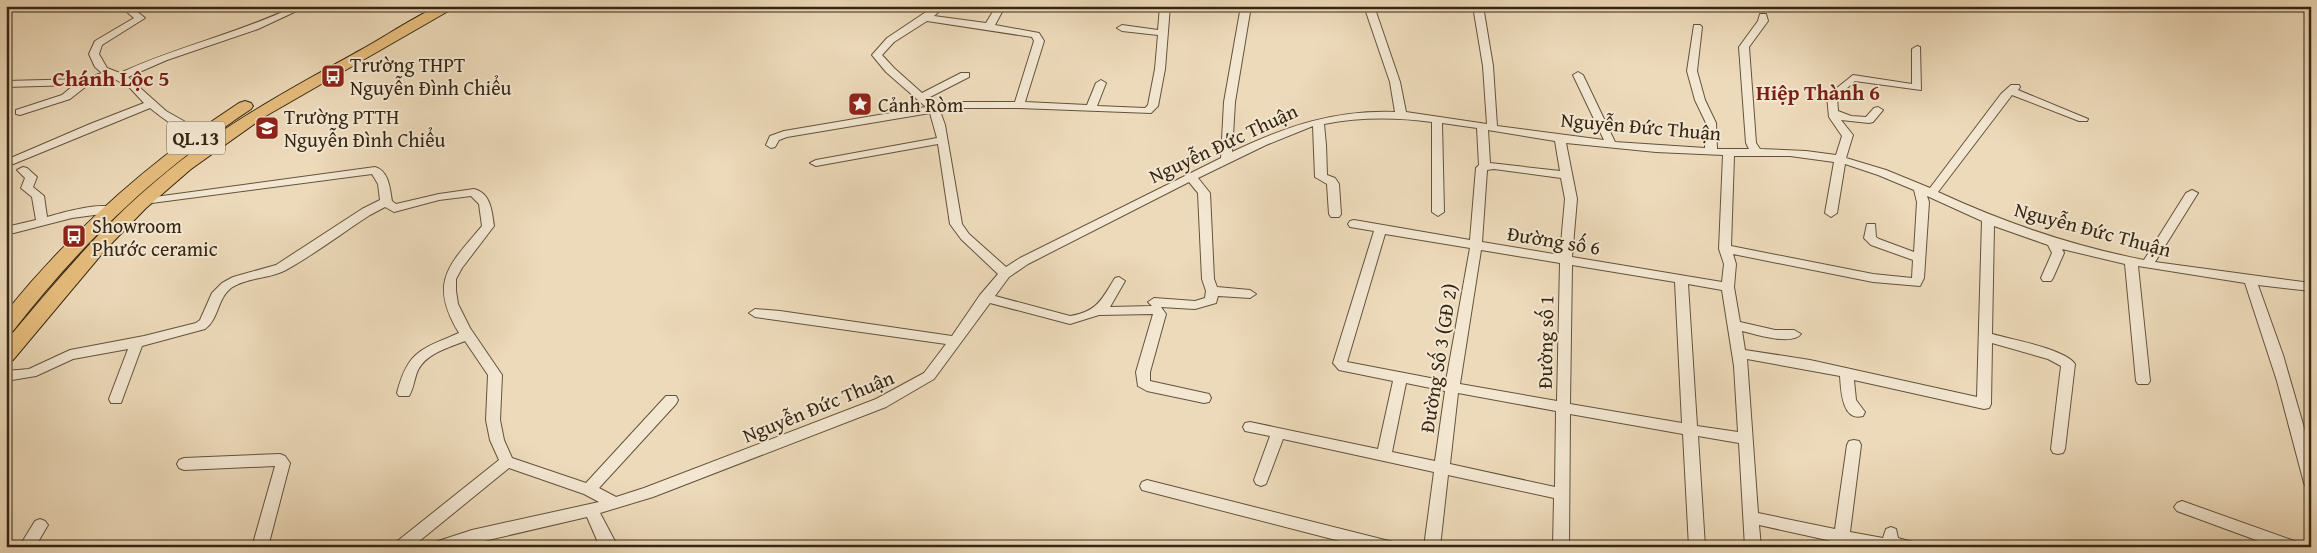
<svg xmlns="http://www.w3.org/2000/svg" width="2317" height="553" viewBox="0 0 2317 553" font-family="'Gentium Book Plus',serif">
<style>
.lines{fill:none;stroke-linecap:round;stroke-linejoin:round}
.stream{stroke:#757d78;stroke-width:2.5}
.minor-casing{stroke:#63533c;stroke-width:2}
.highway-casing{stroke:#352612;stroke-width:2}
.minor{fill:#f3e7d2;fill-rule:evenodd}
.highway{fill:#e6bd7d;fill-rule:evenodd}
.labels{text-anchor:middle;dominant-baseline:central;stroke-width:4;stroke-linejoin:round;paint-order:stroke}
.shield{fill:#f3e7d2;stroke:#6e604c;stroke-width:1}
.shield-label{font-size:19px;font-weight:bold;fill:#352612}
.poi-label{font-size:20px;fill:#352612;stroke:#f3e7d2;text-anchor:start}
.street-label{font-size:20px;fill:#352612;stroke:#f3e7d2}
.neighbourhood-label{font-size:21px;font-weight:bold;fill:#7a1f14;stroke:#f3e7d2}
.quarter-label{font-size:22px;font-weight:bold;fill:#7a1f14;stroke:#f3e7d2}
</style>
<rect width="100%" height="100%" fill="#eddaba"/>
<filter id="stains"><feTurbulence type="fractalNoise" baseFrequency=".004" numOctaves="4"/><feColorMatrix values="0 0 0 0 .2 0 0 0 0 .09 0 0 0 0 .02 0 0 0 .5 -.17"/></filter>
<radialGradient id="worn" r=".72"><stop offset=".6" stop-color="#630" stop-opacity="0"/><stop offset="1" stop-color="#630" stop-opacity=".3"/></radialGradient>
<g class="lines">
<polyline class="stream" points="2092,6 2140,10 2179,6"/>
<g class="minor-casing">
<g id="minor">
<path d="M120 6H130L145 18 102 45 99 54 107 68 120 73C176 47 236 34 291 8V6L303 8 258 29 167 60 128 77 166 111 205 133 206 135 205 137C191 140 161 117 150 108L6 167V160L90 124 144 103 129 87 111 77 89 84 70 99 20 115 16 114V110L62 95 74 85 6 87V81L84 79 102 73 95 67 89 54 95 41 134 18Z"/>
<path d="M935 6H945L934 16 986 23 995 8H1001L1003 10 995 25 1039 33 1044 41 1025 102 1087 105 1096 83 1101 80 1106 83 1097 106 1145 108 1148 105 1155 69 1158 35 1122 31 1117 28 1122 25 1158 30 1160 6H1170L1165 69 1158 106 1151 113 1019 108H958L940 111 945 125 962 224 969 234 1006 267 1020 258 1221 158 1224 102 1241 6H1251L1235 102 1232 152C1287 126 1334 110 1395 112L1390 82 1364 6H1374L1400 82 1406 112 1487 124 1483 66 1473 6H1483L1493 66 1497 126 1604 140 1573 75 1578 72 1583 75 1615 142 1705 148 1706 123 1695 100 1687 71 1694 25H1700L1702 27 1697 71 1705 100 1716 123 1717 149H1749L1746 143 1739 47 1758 21 1760 14H1766L1768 21 1749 47 1756 143 1760 149 1806 151 1836 155 1842 136 1829 117 1827 96 1853 75 1912 84V49L1917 46 1920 47 1921 90 1855 81 1837 97 1838 111 1851 116 1866 117 1874 108 1878 107 1883 110 1873 122 1869 123 1841 120 1853 135 1846 158 1886 170 1930 188 2001 94 2011 85H2019L2020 87 2018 90 2088 119 2087 121H2079L2012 95 1938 192C2005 223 2072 246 2144 260L2186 193 2192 190 2198 193 2155 262 2311 283V291L2258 285 2283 355 2311 452V489L2306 487 2304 483 2277 381 2245 283 2138 266 2150 381 2148 384H2138L2136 381 2125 264 2062 249 2064 253 2053 278 2051 281H2043L2041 278 2052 253 2048 245 1994 226 1992 334C2010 339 2065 349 2075 364L2065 449 2063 453 2058 454 2053 453 2051 449 2061 366 2048 359 1992 343 1991 404 1989 408 1984 409 1854 380 1856 400 1865 412 1863 416C1842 422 1841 390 1840 376L1747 359 1758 513 1835 529 1847 445 1849 441 1854 440 1859 441 1861 445 1850 532 1883 538 1886 529 1891 527 1896 529 1898 538 1916 543 1918 547H1859L1759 525 1761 547H1745L1739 443 1698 436 1705 547H1689L1683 434 1570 414 1569 547H1553L1554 498 1448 475 1440 547H1424L1434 472 1283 439 1266 484 1261 486 1256 484 1254 480 1270 436 1245 431 1243 427 1245 423 1250 422 1378 449 1393 381 1339 370 1333 363 1374 231 1350 227 1348 224 1350 221 1354 220 1470 240 1476 168 1479 165 1477 128 1442 123 1444 212 1438 216 1432 212V122C1395 117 1360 117 1324 124L1326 145 1327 175 1335 178 1339 184 1341 214 1339 217H1331L1329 214 1327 184 1315 177 1313 126 1266 145 1198 178 1210 193 1214 279 1217 287 1250 290 1256 294 1250 298 1218 296 1216 303 1195 309 1161 307 1166 314 1150 372V381L1209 394 1211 398 1209 402 1204 403 1147 391 1138 386 1136 372 1153 314 1099 315 1070 324 990 303 934 379 886 407 653 497 600 513 618 547H600L587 517 458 547H430L432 543 472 530 599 502 584 494 509 468 412 547H393L395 543 499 460 490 440 486 420 488 375 465 341C448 348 427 353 418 370 414 379 414 388 409 396H399L397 393C408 350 422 349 459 333 428 282 449 265 482 226L479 204 471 196 439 200 394 212 385 207 370 215C342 233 315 254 286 270 269 279 248 277 231 288 217 299 219 319 205 329L142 346 121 403H111L109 399 128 349 73 359 36 376 6 381V371L29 369 70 350 144 336 196 323 200 320 212 293 222 283 233 277 276 265 362 209 380 200 378 184 372 174 144 204 138 201 140 199 375 167C389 171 390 189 392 201L396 204 439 194 474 189C491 193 492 212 494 226L462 268 456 279V291L458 304 470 328 502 375 500 420 504 440 512 458 586 483 666 396H676L678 400 676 404 599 488 616 497 644 488 876 399 924 373 946 344 755 317 749 313 755 309 780 311 952 336 980 295 998 274 961 239 950 224 938 144 816 166 810 163 816 160 937 138 930 113 787 137 779 140 775 147 771 148 766 145 770 136 784 131 926 107 886 72 872 55 887 38ZM927 21 1032 37 1034 41 1015 102H958L936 105 928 98 969 77V73H961L922 93 894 68 882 55 894 42ZM1488 130 1555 141 1560 171 1490 163ZM1566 143 1656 152 1723 155 1719 249 1724 264 1722 282 1572 257 1577 199ZM1734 156H1790L1834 162 1825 213 1831 217 1837 213 1845 164 1878 175 1914 190 1917 202 1914 252 1879 239 1876 237 1875 224H1867L1864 238 1871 245 1913 260 1912 278 1873 274 1731 246ZM1494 169 1561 178 1565 199 1560 255 1482 242 1487 170ZM1189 182 1198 193 1202 279 1206 291 1205 298 1195 301 1154 298 1148 302 1152 306 1110 307 1125 281 1119 277 1115 278C1102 299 1097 312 1070 316L995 296 1009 277 1028 264ZM1927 196 1982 221 1977 397 1810 360 1745 350 1742 331C1754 334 1792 346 1801 334L1794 330H1775L1740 322 1734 287 1736 264 1733 254 1873 282 1920 286 1924 278 1929 202ZM1385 234 1470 248 1446 381 1347 362ZM1481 250 1560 263 1557 401 1460 384ZM1572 265 1675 282 1682 423 1570 404ZM1688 284 1722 290 1734 366 1738 432 1697 426ZM1406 383 1445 391 1435 461 1392 452ZM1458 393 1556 411 1555 487 1450 464Z"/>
<path d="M23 167 27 168 37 177 33 187 44 196 47 217C60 213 106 200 115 209L109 213 72 218 6 235V227L36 220 32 197 21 188 25 178 17 170Z"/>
<polygon points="280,454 285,456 290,463 268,547 252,547 275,466 184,470 179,468 177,464 179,460 184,458"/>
<polygon points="1147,480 1389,541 1395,543 1397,547 1363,547 1142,490 1140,486 1142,482"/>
<polygon points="2182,501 2300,543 2302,547 2275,547 2177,511 2174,507 2177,503"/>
<polygon points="40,519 45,521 48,525 35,547 19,547 35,521"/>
</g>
</g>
<g class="highway-casing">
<g id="highway">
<path d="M438 6H457L264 117 191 169 146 208 106 249 13 360 6 362V341C53 285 100 228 156 181 218 128 288 90 359 51 386 36 411 19 438 6Z"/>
<path d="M245 101 251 103 253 106 251 109C154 174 85 239 13 331L6 333V312C73 229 150 161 239 103Z"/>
</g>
</g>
<use href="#minor" class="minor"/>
<use href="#highway" class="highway"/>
</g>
<defs>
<g id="bus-square" transform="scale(1.25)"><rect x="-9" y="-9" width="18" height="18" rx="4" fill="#8f2418" stroke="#f3e7d2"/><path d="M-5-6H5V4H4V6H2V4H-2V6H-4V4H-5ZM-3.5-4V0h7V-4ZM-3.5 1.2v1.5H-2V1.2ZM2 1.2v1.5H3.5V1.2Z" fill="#fff"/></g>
<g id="sight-square" transform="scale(1.25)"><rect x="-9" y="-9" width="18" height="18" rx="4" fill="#8f2418" stroke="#f3e7d2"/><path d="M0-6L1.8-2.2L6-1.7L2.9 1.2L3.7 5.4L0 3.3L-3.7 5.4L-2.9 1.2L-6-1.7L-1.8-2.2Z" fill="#fff"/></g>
<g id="school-square" transform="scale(1.25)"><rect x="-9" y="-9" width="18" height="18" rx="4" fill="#8f2418" stroke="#f3e7d2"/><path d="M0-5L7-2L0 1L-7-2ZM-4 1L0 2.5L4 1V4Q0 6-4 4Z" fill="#fff"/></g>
</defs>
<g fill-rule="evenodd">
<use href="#bus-square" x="333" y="76"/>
<use href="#sight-square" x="860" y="104"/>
<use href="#school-square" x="267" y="128"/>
<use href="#bus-square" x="74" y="236"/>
</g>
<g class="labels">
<rect class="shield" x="167" y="121.5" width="58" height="33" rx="4"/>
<g class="shield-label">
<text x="196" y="138">QL.13</text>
</g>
<g class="poi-label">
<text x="350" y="64">Trường THPT<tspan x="350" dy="23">Nguyễn Đình Chiểu</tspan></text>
<text x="878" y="104">Cảnh Ròm</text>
<text x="284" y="116">Trường PTTH<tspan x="284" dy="23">Nguyễn Đình Chiểu</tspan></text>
<text x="92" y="225">Showroom<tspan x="92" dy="23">Phước ceramic</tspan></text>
</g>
<g class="street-label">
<text transform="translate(1641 126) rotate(5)">Nguyễn Đức Thuận</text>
<text transform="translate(1223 143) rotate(-25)">Nguyễn Đức Thuận</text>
<text transform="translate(2093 229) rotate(15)">Nguyễn Đức Thuận</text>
<text transform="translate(1554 240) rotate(9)">Đường số 6</text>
<text transform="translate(1545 342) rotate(-89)">Đường số 1</text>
<text transform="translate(1438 358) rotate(-81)">Đường Số 3 (GĐ 2)</text>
<text transform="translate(818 406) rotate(-22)">Nguyễn Đức Thuận</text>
</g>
<g class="neighbourhood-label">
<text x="1818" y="92">Hiệp Thành 6</text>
</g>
<g class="quarter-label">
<text x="111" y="78">Chánh Lộc 5</text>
</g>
</g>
<rect width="2317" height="553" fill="none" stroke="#eddaba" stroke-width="25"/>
<rect x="8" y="8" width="2302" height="538" fill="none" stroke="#352612" stroke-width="2.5"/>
<rect x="12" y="12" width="2292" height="528" fill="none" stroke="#352612"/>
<rect width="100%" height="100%" filter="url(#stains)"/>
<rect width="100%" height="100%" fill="url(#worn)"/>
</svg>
